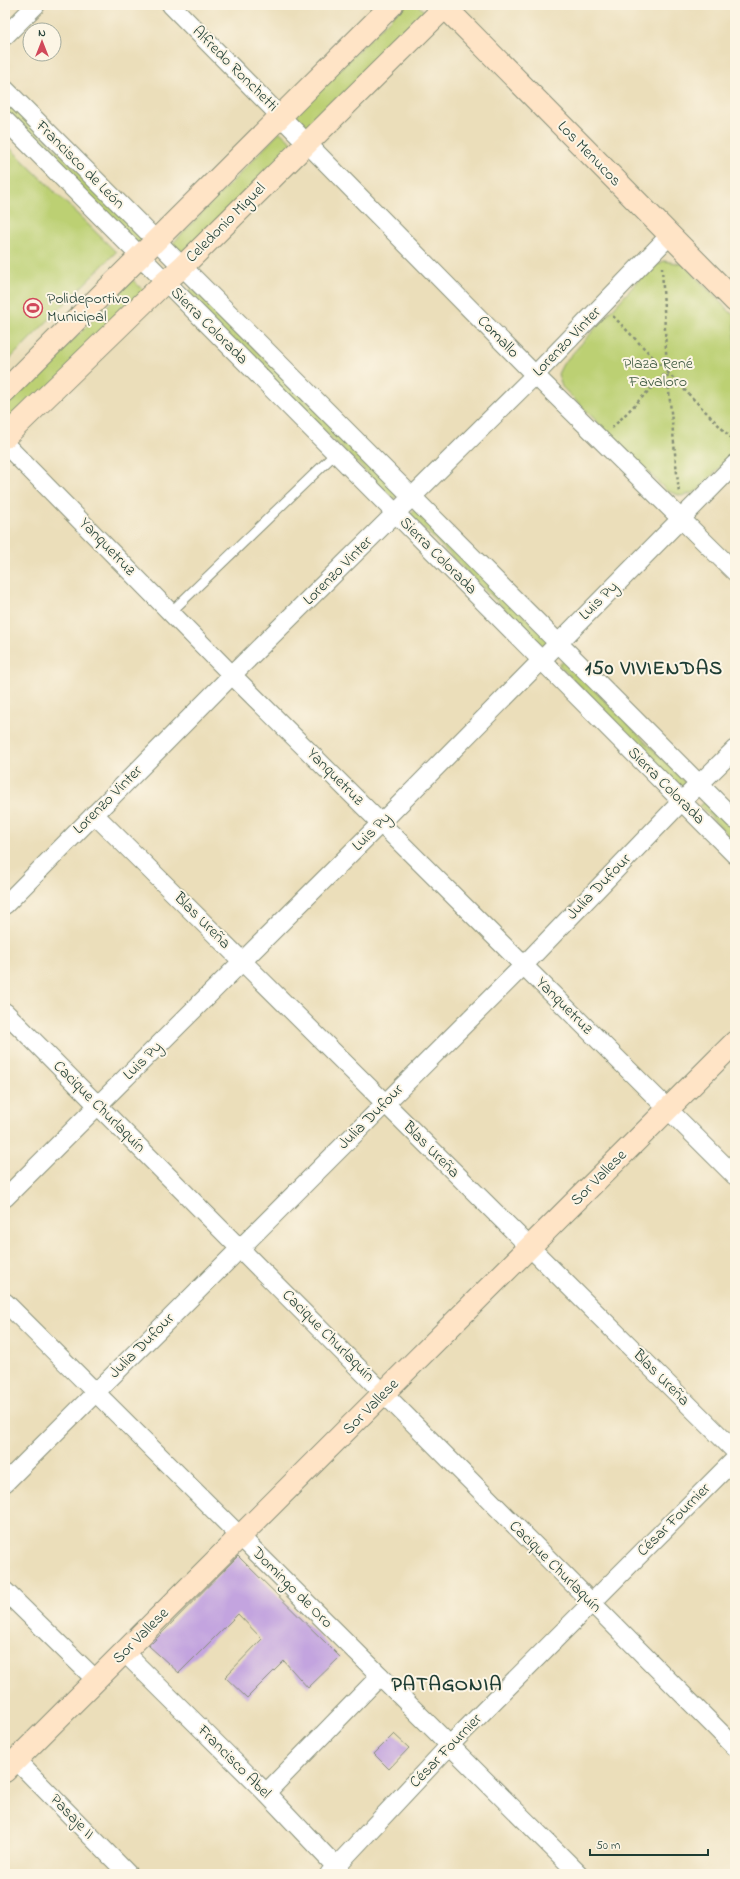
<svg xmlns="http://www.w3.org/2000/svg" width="740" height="1879" viewBox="0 0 740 1879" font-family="'Indie Flower',sans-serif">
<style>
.green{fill:#bcd073;stroke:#6e8654}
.building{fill:#c3a4df}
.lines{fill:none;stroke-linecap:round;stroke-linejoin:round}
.lane-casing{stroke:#858e77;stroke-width:11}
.street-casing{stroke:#858e77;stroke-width:20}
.secondary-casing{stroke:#858e77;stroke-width:24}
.path{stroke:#858e77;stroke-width:2.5;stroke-dasharray:3 3;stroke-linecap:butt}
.lane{stroke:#fff;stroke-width:9}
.street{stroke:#fff;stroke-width:18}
.secondary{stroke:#ffe4c6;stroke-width:22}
.labels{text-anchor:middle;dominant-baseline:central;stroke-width:4;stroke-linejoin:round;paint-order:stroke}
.street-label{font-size:16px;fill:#1f3d34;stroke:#fcf5e5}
.poi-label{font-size:16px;fill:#1f3d34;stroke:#fcf5e5;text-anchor:start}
.park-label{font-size:16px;fill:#3e5a41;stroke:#fcf5e5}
.district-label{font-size:20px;font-weight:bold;letter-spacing:1px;fill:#1f3d34;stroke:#fcf5e5}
</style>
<rect width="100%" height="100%" fill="#fcf5e5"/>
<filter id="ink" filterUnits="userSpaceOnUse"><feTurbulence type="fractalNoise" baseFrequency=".025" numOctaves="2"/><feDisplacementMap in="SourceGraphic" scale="8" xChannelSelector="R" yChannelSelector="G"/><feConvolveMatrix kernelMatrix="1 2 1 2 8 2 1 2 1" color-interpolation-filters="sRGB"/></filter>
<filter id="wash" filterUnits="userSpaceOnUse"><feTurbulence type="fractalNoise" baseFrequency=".012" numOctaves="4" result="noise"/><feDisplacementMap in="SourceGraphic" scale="16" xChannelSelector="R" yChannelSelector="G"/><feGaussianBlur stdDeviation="0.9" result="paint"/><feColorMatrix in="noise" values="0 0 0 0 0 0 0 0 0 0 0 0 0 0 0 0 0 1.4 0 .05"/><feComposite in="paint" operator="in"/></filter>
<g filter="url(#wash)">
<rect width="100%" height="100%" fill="#ebdeba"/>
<g class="green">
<polygon points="404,5 418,5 426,13 310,129 295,114"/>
<polygon points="5,98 145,238 138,244 5,111"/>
<polygon points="280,132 293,144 185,256 172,244"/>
<polygon points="5,143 116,252 5,364"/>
<polygon points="664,261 683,264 735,317 735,452 696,492 682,496 667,491 562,387 558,374 563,364 648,270"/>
<polygon points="133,280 145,292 5,432 5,408"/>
<polygon points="192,288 401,492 394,499 185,295"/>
<polygon points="416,509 549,641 543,647 410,515"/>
<polygon points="565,660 688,785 682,791 559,665"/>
<polygon points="706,801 735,830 735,842 700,806"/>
</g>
<g id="blocks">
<g class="building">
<polygon points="238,1556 340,1657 308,1688 284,1661 247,1698 225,1677 262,1639 238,1614 179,1673 149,1646"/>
<polygon points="394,1734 409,1748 389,1769 374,1754"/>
</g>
</g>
</g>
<g filter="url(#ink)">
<use href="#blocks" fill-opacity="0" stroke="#858e77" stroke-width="1"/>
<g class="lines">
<g class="lane-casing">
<polyline id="lane" points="171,612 336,453"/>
</g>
<g class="street-casing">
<g id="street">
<polyline points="171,5 535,375 735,572"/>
<polyline points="5,36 36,5"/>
<polyline points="5,89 735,820"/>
<polyline points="5,120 735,855"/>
<polyline points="5,444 232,675 735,1176"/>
<polyline points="94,814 735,1451"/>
<polyline points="5,905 232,675 535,375 669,236"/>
<polyline points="5,1012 735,1747"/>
<polyline points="5,1198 381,823 735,464"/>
<polyline points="5,1302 579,1874"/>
<polyline points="5,1483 524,965 682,801 735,749"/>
<polyline points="5,1591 96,1680"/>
<polyline points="124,1652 266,1793 343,1874"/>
<polyline points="16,1760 128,1874"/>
<polyline points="266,1793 380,1676"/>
<polyline points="329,1874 450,1745 735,1459"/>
</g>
</g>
<g class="secondary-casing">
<g id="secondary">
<polyline points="443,5 735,301"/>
<polyline points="5,391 392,5"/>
<polyline points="5,437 165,282 182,267 445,7"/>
<polyline points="5,1771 735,1042"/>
</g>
</g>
<g class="path">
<polyline points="662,267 667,371 679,494"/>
<polyline points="613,316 735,442"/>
<polyline points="612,428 667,372"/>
</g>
<use href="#lane" class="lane"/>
<use href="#street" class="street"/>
<use href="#secondary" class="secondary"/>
</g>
</g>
<defs>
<g id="stadium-ring" transform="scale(1)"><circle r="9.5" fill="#fcf5e5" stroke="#d1495b" stroke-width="1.5"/><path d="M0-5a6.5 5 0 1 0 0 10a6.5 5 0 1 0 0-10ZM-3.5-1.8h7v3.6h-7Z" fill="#d1495b"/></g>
</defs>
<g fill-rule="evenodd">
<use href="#stadium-ring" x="33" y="308"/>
</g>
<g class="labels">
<g class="street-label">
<text transform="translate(235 69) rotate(45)">Alfredo Ronchetti</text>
<text transform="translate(589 154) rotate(46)">Los Menucos</text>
<text transform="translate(80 165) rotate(45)">Francisco de León</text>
<text transform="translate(226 223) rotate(-45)">Celedonio Miguel</text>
<text transform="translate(209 326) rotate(45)">Sierra Colorada</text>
<text transform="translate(498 337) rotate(46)">Comallo</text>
<text transform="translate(567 342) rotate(-46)">Lorenzo Vinter</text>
<text transform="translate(107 547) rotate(46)">Yanquetruz</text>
<text transform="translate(438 556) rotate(45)">Sierra Colorada</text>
<text transform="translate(338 571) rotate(-45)">Lorenzo Vinter</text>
<text transform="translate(599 601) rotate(-45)">Luis Py</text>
<text transform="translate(335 777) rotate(45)">Yanquetruz</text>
<text transform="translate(666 786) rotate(45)">Sierra Colorada</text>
<text transform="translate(108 800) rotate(-45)">Lorenzo Vinter</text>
<text transform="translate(372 832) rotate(-45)">Luis Py</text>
<text transform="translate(599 887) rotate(-46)">Julia Dufour</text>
<text transform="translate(202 921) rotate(45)">Blas Ureña</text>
<text transform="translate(564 1006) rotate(45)">Yanquetruz</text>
<text transform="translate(143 1061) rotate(-45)">Luis Py</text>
<text transform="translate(99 1107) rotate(45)">Cacique Churlaquín</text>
<text transform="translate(371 1117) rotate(-45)">Julia Dufour</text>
<text transform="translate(431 1150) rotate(45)">Blas Ureña</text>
<text transform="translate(599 1178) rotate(-45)">Sor Vallese</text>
<text transform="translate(328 1336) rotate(45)">Cacique Churlaquín</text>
<text transform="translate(142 1346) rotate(-45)">Julia Dufour</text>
<text transform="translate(661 1378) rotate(45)">Blas Ureña</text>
<text transform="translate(371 1407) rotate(-45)">Sor Vallese</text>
<text transform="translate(674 1520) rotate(-45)">César Fournier</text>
<text transform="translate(555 1567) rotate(45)">Cacique Churlaquín</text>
<text transform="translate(292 1588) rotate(45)">Domingo de Oro</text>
<text transform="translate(141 1636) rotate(-45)">Sor Vallese</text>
<text transform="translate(446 1751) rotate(-46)">César Fournier</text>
<text transform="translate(234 1762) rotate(45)">Francisco Abel</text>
<text transform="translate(72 1817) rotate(46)">Pasaje II</text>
</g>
<g class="poi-label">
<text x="47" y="299">Polideportivo<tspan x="47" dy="18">Municipal</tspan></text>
</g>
<g class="park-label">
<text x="658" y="364">Plaza René<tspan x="658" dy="18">Favaloro</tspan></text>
</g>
<g class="district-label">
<text x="654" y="669">150 VIVIENDAS</text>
<text x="447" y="1685">PATAGONIA</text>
</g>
</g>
<rect width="740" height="1879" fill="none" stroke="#fcf5e5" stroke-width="20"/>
<g transform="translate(42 42)"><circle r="19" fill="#fcf5e5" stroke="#a4ab9e"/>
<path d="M0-3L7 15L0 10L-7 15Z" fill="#d1495b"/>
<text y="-6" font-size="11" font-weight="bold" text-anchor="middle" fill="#1f3d34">N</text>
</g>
<path d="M590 1849v6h118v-6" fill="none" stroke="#1f3d34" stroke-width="2"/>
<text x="596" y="1849" font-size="12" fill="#1f3d34" stroke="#fcf5e5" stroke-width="3" paint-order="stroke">50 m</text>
</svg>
